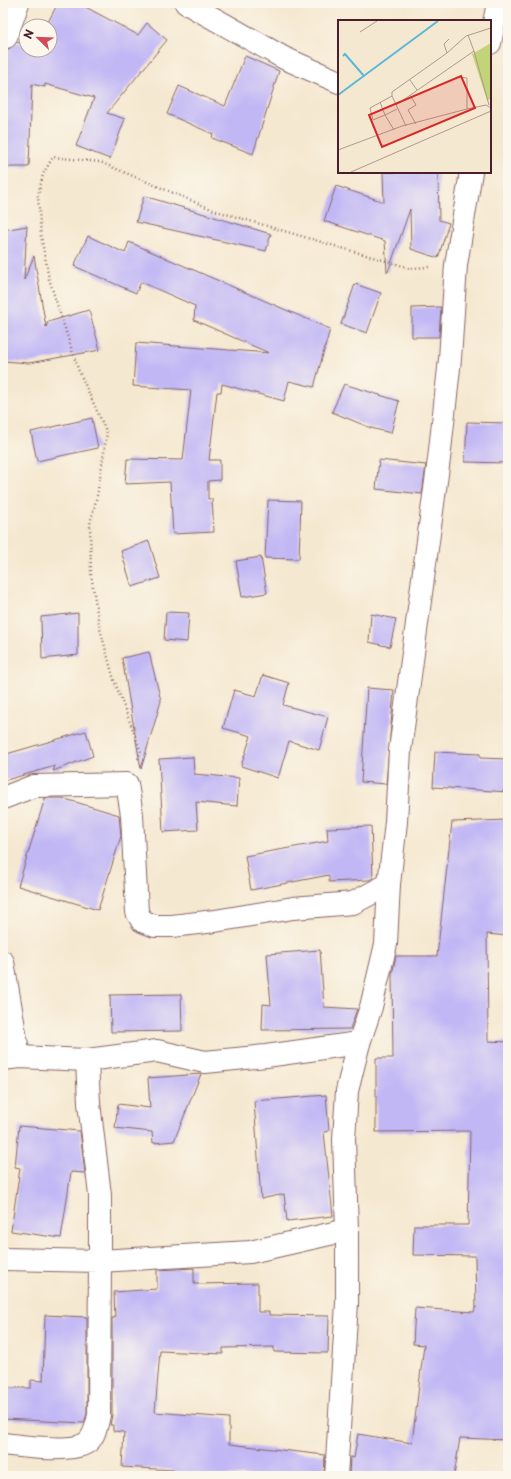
<svg xmlns="http://www.w3.org/2000/svg" width="511" height="1479" viewBox="0 0 511 1479" font-family="'Playpen Sans',sans-serif">
<style>
.building{fill:#c1b7f5}
.lines{fill:none;stroke-linecap:round;stroke-linejoin:round}
.minor-casing{stroke:#866565;stroke-width:24}
.path{stroke:#866565;stroke-width:2.5;stroke-dasharray:1 3;stroke-linecap:butt}
.minor{stroke:#fff;stroke-width:22}
.inset-river{fill:none;stroke:#5cb8da;stroke-width:2}
.inset-road{fill:none;stroke:#b1988e;stroke-width:1}
.view{fill:#d62828;fill-opacity:0.15;stroke:#d62828;stroke-width:2}
.inset-edge{fill:none;stroke:#4a1f2b;stroke-width:2}
</style>
<rect width="100%" height="100%" fill="#fbf7ec"/>
<filter id="ink" filterUnits="userSpaceOnUse"><feTurbulence type="fractalNoise" baseFrequency=".025" numOctaves="2"/><feDisplacementMap in="SourceGraphic" scale="8" xChannelSelector="R" yChannelSelector="G"/><feConvolveMatrix kernelMatrix="1 2 1 2 8 2 1 2 1" color-interpolation-filters="sRGB"/></filter>
<filter id="wash" filterUnits="userSpaceOnUse"><feTurbulence type="fractalNoise" baseFrequency=".012" numOctaves="4" result="noise"/><feDisplacementMap in="SourceGraphic" scale="16" xChannelSelector="R" yChannelSelector="G"/><feGaussianBlur stdDeviation="0.9" result="paint"/><feColorMatrix in="noise" values="0 0 0 0 0 0 0 0 0 0 0 0 0 0 0 0 0 1.4 0 .05"/><feComposite in="paint" operator="in"/></filter>
<g filter="url(#wash)">
<rect width="100%" height="100%" fill="#f5e8d0"/>
<g id="blocks">
<g class="building">
<polygon points="58,3 78,3 138,35 147,23 167,40 107,113 125,119 110,159 76,146 94,98 45,84 45,87 32,84 29,167 3,167 3,49 9,49 17,42 26,45 26,50 50,50 50,26 46,26"/>
<polygon points="245,56 279,71 253,154 212,138 213,134 167,114 179,86 225,106"/>
<polygon points="383,172 438,172 439,220 449,223 438,258 411,249 410,209 388,272 387,272 385,241 324,221 336,186 384,202"/>
<polygon points="144,196 271,234 266,251 136,222"/>
<polygon points="27,226 24,280 34,256 46,327 48,322 89,310 100,350 29,363 3,361 3,230"/>
<polygon points="88,236 125,253 129,242 330,329 314,387 289,381 284,401 222,384 221,392 217,392 209,460 220,460 220,480 208,481 208,499 212,499 214,532 173,534 170,482 125,484 127,459 183,460 191,390 133,386 136,343 269,353 194,320 195,306 141,282 136,293 74,266"/>
<polygon points="355,284 381,293 367,333 341,324"/>
<polygon points="441,307 439,337 412,337 412,308"/>
<polygon points="344,384 399,401 391,433 371,428 332,412"/>
<polygon points="92,418 98,448 37,461 31,432"/>
<polygon points="467,422 508,423 508,463 465,462"/>
<polygon points="379,460 426,465 422,494 376,489"/>
<polygon points="268,500 301,501 299,559 265,558"/>
<polygon points="149,541 160,578 132,587 121,551"/>
<polygon points="261,557 267,593 242,597 236,561"/>
<polygon points="166,612 189,613 187,642 164,640"/>
<polygon points="78,613 78,655 42,659 41,617"/>
<polygon points="371,614 396,619 390,647 369,642"/>
<polygon points="149,652 161,701 141,769 122,658"/>
<polygon points="263,675 289,683 283,705 328,717 319,750 289,741 278,778 241,766 251,736 223,728 234,690 256,696"/>
<polygon points="367,688 394,690 386,784 361,782"/>
<polygon points="86,731 93,756 53,771 55,766 3,781 3,755"/>
<polygon points="435,752 480,754 480,758 508,759 508,792 433,787"/>
<polygon points="193,757 194,774 239,778 237,806 196,802 198,830 163,832 159,759"/>
<polygon points="45,798 62,798 119,815 121,836 98,910 18,886"/>
<polygon points="508,820 508,936 487,934 488,1041 508,1042 508,1440 460,1438 454,1476 349,1476 350,1457 354,1458 358,1434 412,1443 424,1345 413,1344 415,1308 474,1312 475,1308 476,1308 475,1256 413,1255 414,1225 468,1225 470,1131 376,1132 376,1058 393,1058 392,974 396,956 437,956 452,822"/>
<polygon points="371,826 373,878 369,880 329,882 329,875 251,890 245,856 328,841 327,828"/>
<polygon points="320,950 324,1007 357,1009 350,1029 262,1030 263,1004 271,1005 267,954"/>
<polygon points="181,994 182,1031 111,1032 110,995"/>
<polygon points="201,1074 174,1141 153,1143 152,1132 115,1128 118,1104 150,1108 148,1078"/>
<polygon points="326,1095 329,1131 324,1132 333,1216 287,1221 284,1194 261,1199 254,1101"/>
<polygon points="19,1126 80,1131 85,1173 71,1172 61,1238 11,1231 20,1168 15,1167"/>
<polygon points="194,1268 194,1284 258,1283 258,1312 269,1312 269,1315 329,1316 328,1353 274,1352 274,1347 223,1348 223,1354 160,1351 155,1412 229,1418 229,1444 325,1455 324,1476 172,1476 173,1470 122,1467 124,1432 113,1431 113,1425 110,1425 112,1415 112,1318 115,1318 114,1292 157,1289 157,1270"/>
<polygon points="45,1315 87,1317 87,1414 84,1423 3,1419 3,1388 31,1388 31,1380 43,1381"/>
</g>
</g>
</g>
<g filter="url(#ink)">
<use href="#blocks" fill-opacity="0" stroke="#866565" stroke-width="1"/>
<g class="lines">
<g class="minor-casing">
<g id="minor">
<polyline points="186,3 284,58 339,82"/>
<polyline points="6,37 18,3"/>
<polyline points="490,43 498,3"/>
<polyline points="3,798 34,786 127,784 132,815 137,912 142,921 155,926 172,926 215,921 293,908 353,903 389,884"/>
<polyline points="3,962 19,1057"/>
<polyline points="3,1059 19,1057 87,1060 157,1051 205,1062 266,1056 359,1043"/>
<polyline points="87,1060 89,1103 100,1195 100,1261 250,1252 347,1230"/>
<path d="M3 1259 100 1261 99 1415C97 1425 95 1434 89 1441 76 1454 20 1446 3 1444"/>
<polyline points="336,1476 347,1303 347,1230 344,1139 347,1091 359,1043 371,1007 386,944 389,884 396,822 400,750 439,459 450,359 456,265 471,172"/>
</g>
</g>
<polyline class="path" points="138,759 141,752 114,680 99,625 91,574 90,524 97,496 107,433 78,369 49,279 41,236 38,196 43,174 53,157 100,162 216,211 410,268 430,267"/>
<use href="#minor" class="minor"/>
</g>
</g>
<g transform="translate(338 20)">
<rect width="153" height="153" fill="#f5e8d0"/>
<path d="M153 23V79L149 80 134 34Z" fill="#c1d478"/>
<path class="inset-river" d="M5 36 7 34 26 56M0 75 100 1"/>
<path class="inset-road" d="M22 12 39 1M136 31 151 85M109 33 106 24 111 19M121 57 129 58V89M72 60 79 70M72 75 78 85 70 90 78 104M42 82 47 95 35 100 32 88 54 76M58 85 136 31 130 15M68 106 54 76V72L109 33 128 16 153 8M56 110 47 95 59 89M0 130 64 106 129 89 148 85 153 88M13 152 153 91"/>
<path class="view" d="M123 56 137 88 44 127 31 95Z"/>
<rect width="153" height="153" class="inset-edge"/>
</g>
<rect width="511" height="1479" fill="none" stroke="#fbf7ec" stroke-width="16"/>
<g transform="translate(38 38) rotate(293)"><circle r="19" fill="#fbf7ec" stroke="#b4a19f"/>
<path d="M0-3L7 15L0 10L-7 15Z" fill="#d1495b"/>
<text y="-6" font-size="11" font-weight="bold" text-anchor="middle" fill="#4a1f2b">N</text>
</g>
</svg>
